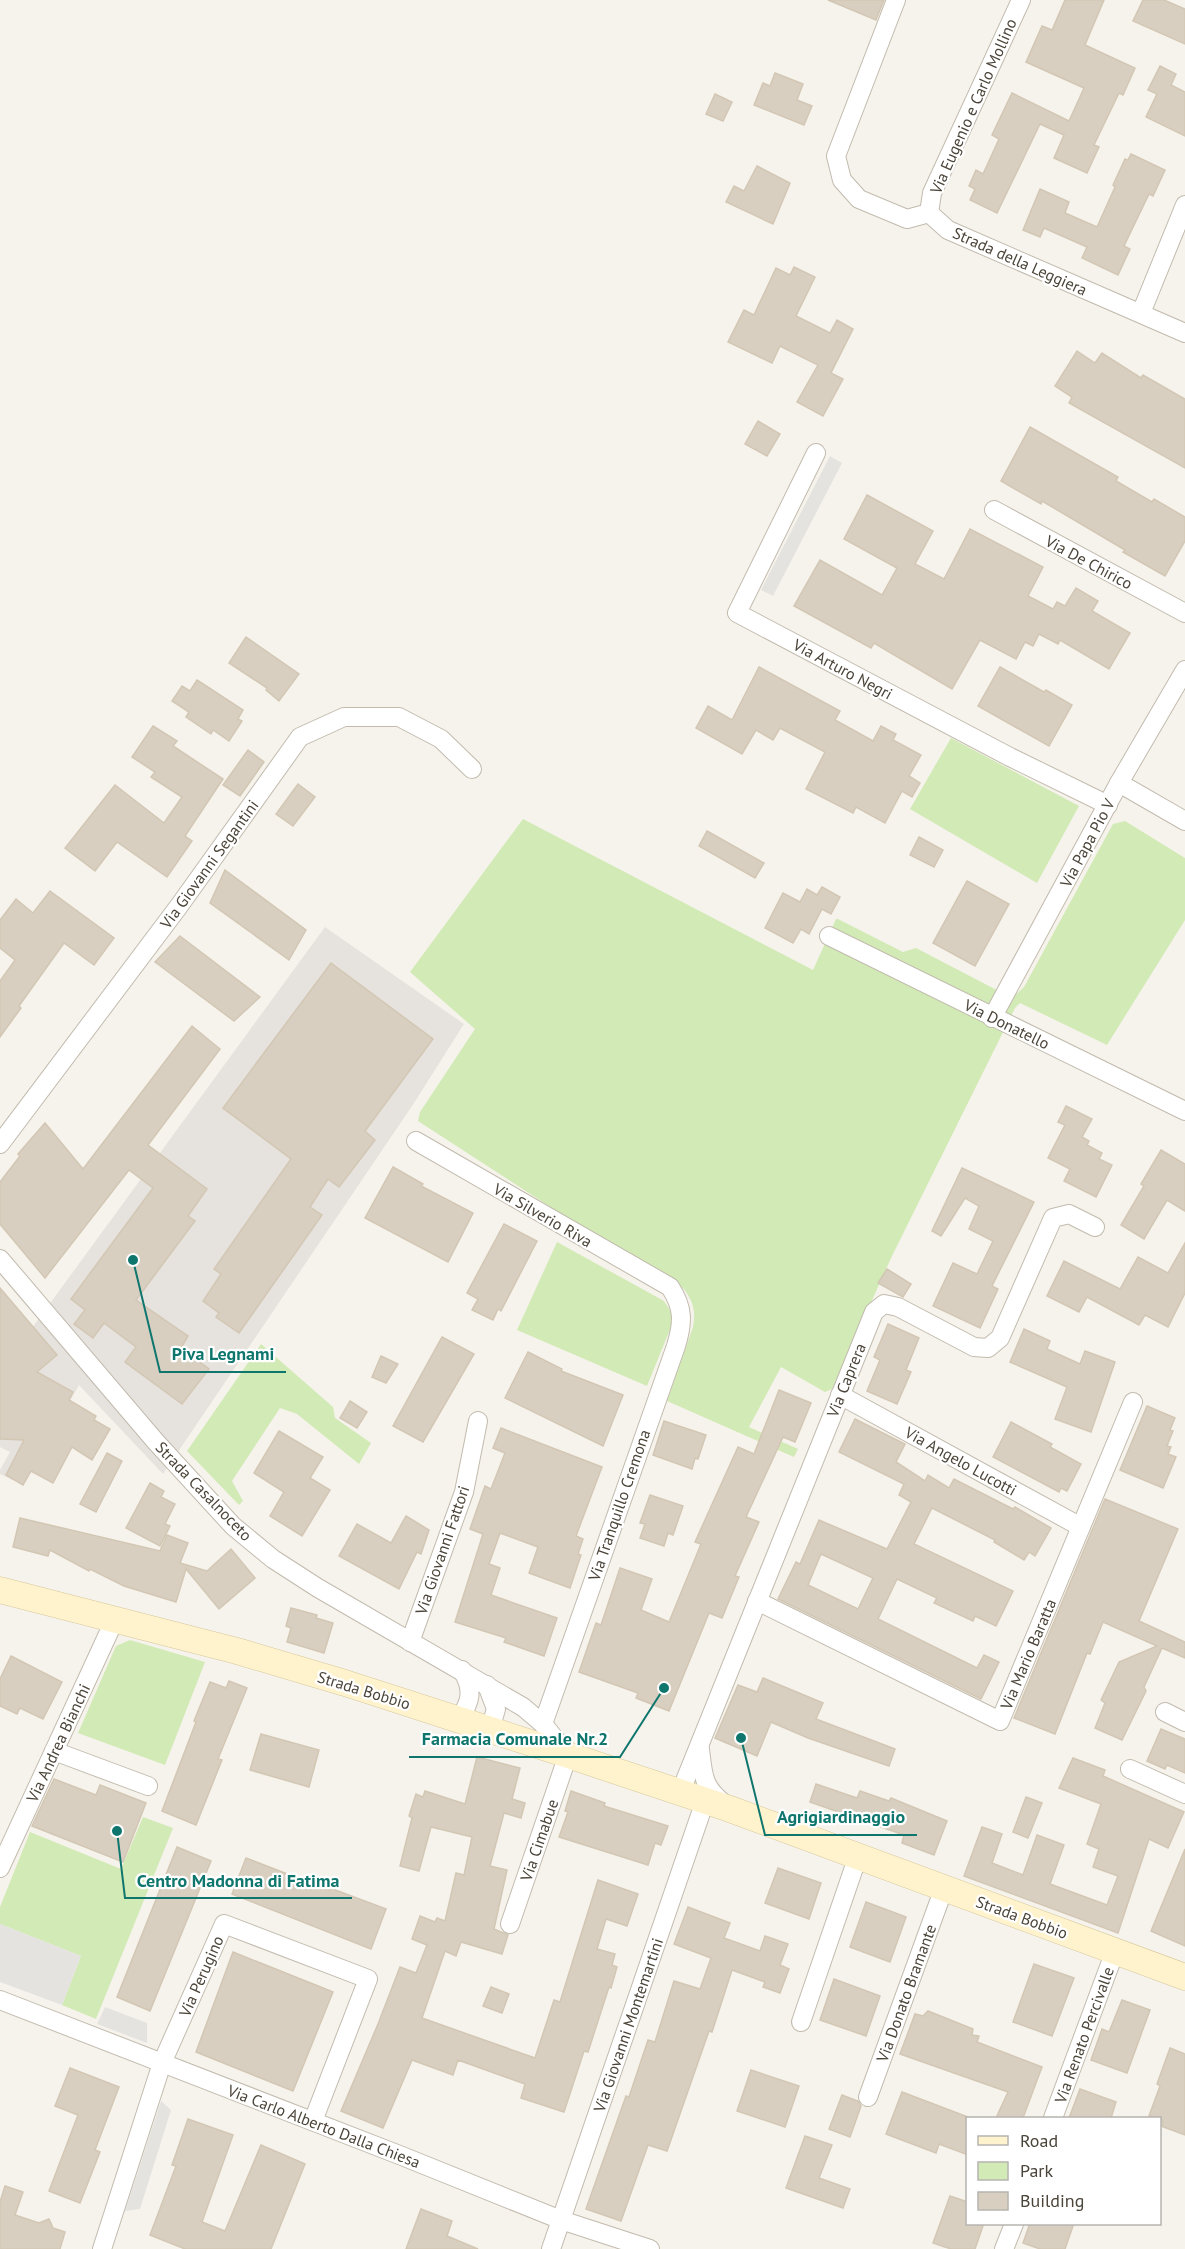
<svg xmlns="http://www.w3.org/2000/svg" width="1185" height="2249" viewBox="0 0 1185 2249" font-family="'PT Sans',sans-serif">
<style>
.industrial{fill:#e6e2dd}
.green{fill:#d2eab5}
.parking{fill:#e5e3e0}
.building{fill:#d8cfc1;stroke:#d3c7b4;stroke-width:1.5;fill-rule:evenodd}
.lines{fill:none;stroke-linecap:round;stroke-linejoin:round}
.street-casing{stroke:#c2bbae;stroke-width:20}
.secondary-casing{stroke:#d6c79b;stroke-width:27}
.street{stroke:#fff;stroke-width:18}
.secondary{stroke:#fff3cd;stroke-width:26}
.labels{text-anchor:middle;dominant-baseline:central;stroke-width:4.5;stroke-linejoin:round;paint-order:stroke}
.street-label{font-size:16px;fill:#4b4439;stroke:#fff}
.leader{fill:none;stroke:#0f766e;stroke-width:2}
.callout-dot{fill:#0f766e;stroke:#fff;stroke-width:2}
.callout-label{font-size:18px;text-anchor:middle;font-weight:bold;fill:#0f766e;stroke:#fff;stroke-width:4.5;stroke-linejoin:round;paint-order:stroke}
</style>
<rect width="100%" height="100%" fill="#f6f3ec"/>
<polygon class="industrial" points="325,927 464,1024 414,1103 163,1474 79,1385 23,1485 0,1474 0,1470 10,1452 0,1447 0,1288 32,1328"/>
<g class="green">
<polygon points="951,738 1079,806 1037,883 910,809"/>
<path d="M523 819 813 970 836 919H838L903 952 916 948 1012 998 1024 987 1113 824 1125 821 1185 858V920L1107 1045 1020 1003 1015 1008 892 1256 832 1389 825 1392 781 1367 749 1427 798 1449 794 1457 667 1401 693 1327C696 1310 693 1302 684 1289L555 1210 418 1121 420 1112 475 1029 410 972Z"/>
<polygon points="557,1242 664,1301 671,1312 671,1327 647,1386 517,1330"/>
<polygon points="261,1344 333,1407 335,1418 371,1443 359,1464 297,1414 280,1408 232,1481 243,1501 239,1505 187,1451"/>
<polygon points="130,1640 205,1662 165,1765 78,1733 116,1646"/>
<polygon points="143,1817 173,1828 96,2019 62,2005 81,1956 0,1924 0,1907 30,1832 121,1869"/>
</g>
<g class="parking">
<polygon points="830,456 842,463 773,596 761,590"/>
<polygon points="0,1924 81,1956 62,2005 0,1982"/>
<polygon points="105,2007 147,2023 147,2043 97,2024"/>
<polygon points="161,2101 171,2110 140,2209 125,2211"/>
</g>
<g class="building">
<polygon points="828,0 884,0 876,20"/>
<polygon points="1065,0 1104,0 1085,45 1135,68 1123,95 1119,93 1094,145 1099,147 1087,173 1054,158 1064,135 1040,124 997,213 970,200 975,189 969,186 976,170 983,174 999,139 992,135 1012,93 1069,121 1084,88 1026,62 1042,26 1052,30"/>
<polygon points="1143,0 1164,0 1185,9 1185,44 1133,21"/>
<polygon points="1160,66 1176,74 1171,85 1185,92 1185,136 1146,117 1157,94 1148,90"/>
<polygon points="775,73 803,84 797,100 812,106 804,125 754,105 763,83 770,86"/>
<polygon points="715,94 732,102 723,121 706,114"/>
<polygon points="1131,154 1165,170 1153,196 1149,194 1124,246 1130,249 1118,275 1082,258 1087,247 1044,228 1040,237 1023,230 1040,189 1069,202 1065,213 1097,227 1115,187 1113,185 1125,159 1128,160"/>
<polygon points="757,166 790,183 773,224 726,202 734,186 744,191"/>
<polygon points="794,267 815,277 796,316 830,333 837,320 853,329 831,373 843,379 823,416 797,402 818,365 780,346 772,363 728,342 744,310 754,315 776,268 790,275"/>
<polygon points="1077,351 1095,363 1102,353 1141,378 1143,375 1185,399 1185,468 1069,403 1072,397 1055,386"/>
<polygon points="758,421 780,434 767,456 745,444"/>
<polygon points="1030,427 1118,477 1116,481 1152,502 1154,499 1185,517 1185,541 1165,576 1123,552 1125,550 1042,501 1041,504 1001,481"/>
<polygon points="867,495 933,531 915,564 944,579 970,529 1043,567 1028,596 1053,609 1057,602 1065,606 1076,588 1098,601 1092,611 1130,633 1109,669 1060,640 1058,644 1039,634 1033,646 1025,642 1016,659 980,640 952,689 874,643 871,648 794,606 820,560 882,595 897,568 844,539"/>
<polygon points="246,637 299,674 279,701 266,690 267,688 229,663"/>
<polygon points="759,667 840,711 835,720 873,741 881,726 896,734 893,740 921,755 909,776 920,783 912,797 902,791 885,823 856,807 853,813 806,789 825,752 780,728 773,740 756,730 742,754 696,728 708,706 732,720"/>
<polygon points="1000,667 1044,692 1046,690 1072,705 1049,746 978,706"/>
<polygon points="197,680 243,710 238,719 242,721 229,741 213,730 211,734 186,717 189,712 172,701 182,686 190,691"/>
<polygon points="153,726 177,741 173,746 223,779 185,836 192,841 167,877 117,842 95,871 65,848 115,785 164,823 182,797 151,777 155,772 132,757"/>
<polygon points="248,750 264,762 240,796 223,785"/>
<polygon points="298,784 315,797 293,826 276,814"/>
<polygon points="707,831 764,863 755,878 699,846"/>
<polygon points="919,837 943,850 934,867 910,855"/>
<polygon points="225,870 306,930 289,960 210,903"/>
<polygon points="967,881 1009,904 975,966 933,943"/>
<polygon points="822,887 840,897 831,914 822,909 809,934 801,929 793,943 765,928 783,893 800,902 807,889 817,895"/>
<polygon points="50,891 114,938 94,965 64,943 19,1006 21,1008 0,1037 0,981 15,960 0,948 0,920 16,899 33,913"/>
<polygon points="180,936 260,997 234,1021 155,962"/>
<polygon points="331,963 433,1039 365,1131 375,1140 339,1187 328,1179 310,1207 322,1215 239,1333 216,1317 219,1313 203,1301 221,1274 214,1269 291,1159 223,1108"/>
<polygon points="192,1026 220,1049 148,1145 207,1189 188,1216 195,1221 136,1300 188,1336 181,1348 209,1369 182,1404 125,1362 136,1347 104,1323 93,1338 74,1324 85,1310 71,1299 153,1188 129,1170 45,1278 0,1224 0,1182 20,1156 18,1154 45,1123 83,1169"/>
<polygon points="1066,1106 1092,1119 1082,1137 1089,1141 1087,1145 1102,1153 1099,1159 1112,1165 1096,1197 1064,1181 1070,1169 1048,1158 1065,1125 1058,1122"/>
<polygon points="1161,1150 1185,1164 1185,1211 1167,1200 1144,1239 1121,1225 1144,1186 1141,1184"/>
<polygon points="393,1167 423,1184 421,1186 473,1213 448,1262 365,1218"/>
<polygon points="962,1168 1034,1202 992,1286 998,1289 980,1328 933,1306 953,1263 977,1274 993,1241 969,1229 979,1206 965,1198 941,1236 932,1231"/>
<polygon points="504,1224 537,1241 501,1311 498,1309 493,1320 472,1310 478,1299 467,1293"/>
<polygon points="1185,1243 1185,1293 1168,1327 1145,1315 1139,1325 1087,1297 1079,1312 1047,1296 1064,1261 1120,1289 1138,1257 1168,1273"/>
<polygon points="887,1269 911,1284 903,1297 878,1283"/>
<polygon points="0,1288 57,1355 37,1372 73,1392 69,1400 96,1416 94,1420 110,1429 92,1460 72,1447 53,1483 31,1471 23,1485 6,1475 24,1440 0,1439"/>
<polygon points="888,1324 919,1338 906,1370 911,1372 897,1404 867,1391 880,1360 874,1357"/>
<polygon points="1024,1329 1050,1341 1047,1349 1080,1364 1085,1351 1115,1362 1091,1432 1055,1419 1067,1387 1010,1362"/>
<polygon points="442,1337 474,1354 423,1442 393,1426"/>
<polygon points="528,1352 562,1369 561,1371 623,1395 603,1446 505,1398"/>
<polygon points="381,1356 398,1364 386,1383 372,1377"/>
<polygon points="779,1390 811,1403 795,1442 783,1437 746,1517 759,1522 735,1576 739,1577 722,1618 709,1613 669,1711 636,1698 638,1693 579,1672 596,1623 601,1625 620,1568 652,1579 641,1610 669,1622 701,1544 695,1542 738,1447 754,1454"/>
<polygon points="350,1401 367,1412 357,1428 340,1418"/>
<polygon points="1147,1406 1175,1418 1170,1430 1173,1431 1167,1446 1171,1447 1168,1454 1176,1457 1163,1488 1120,1470"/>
<path d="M855 1419 905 1444 896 1462 925 1481 928 1475 949 1488 954 1479 1013 1509 1015 1507 1051 1528 1035 1556 1029 1552 1024 1560 994 1542 995 1540 932 1508 914 1544 1013 1591 996 1626 975 1616 973 1621 934 1603 937 1598 897 1579 878 1619 977 1668 984 1655 999 1662 981 1699 778 1599 796 1562 800 1564 819 1520 887 1549 911 1502 899 1495 904 1484 839 1452ZM821 1554 873 1578 858 1609 808 1585Z"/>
<polygon points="664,1421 706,1435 698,1459 695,1458 692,1469 653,1455"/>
<polygon points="1011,1422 1052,1444 1050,1447 1081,1464 1067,1491 1061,1488 1059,1492 993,1457"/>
<polygon points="501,1428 602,1467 576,1536 583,1539 578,1554 581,1555 570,1588 529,1573 538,1547 500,1533 489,1564 500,1568 491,1595 557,1618 544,1656 504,1642 506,1638 455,1622 483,1534 470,1529 485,1486 491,1489 505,1453 493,1448"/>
<polygon points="279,1431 323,1457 310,1478 330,1490 302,1536 270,1516 284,1492 254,1473"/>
<polygon points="107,1453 122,1461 96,1512 80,1504"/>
<polygon points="150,1483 164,1491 161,1497 175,1504 165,1524 170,1526 160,1546 126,1528"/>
<polygon points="650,1495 683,1506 673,1535 668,1533 664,1546 640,1538 645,1524 640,1523"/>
<polygon points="1105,1499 1178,1529 1139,1621 1185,1642 1185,1658 1162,1648 1144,1687 1146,1691 1122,1740 1095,1728 1105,1703 1101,1700 1119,1662 1157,1646 1103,1622 1090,1654 1087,1653 1055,1734 1014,1718"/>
<polygon points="406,1516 429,1530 421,1554 417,1552 399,1589 339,1556 357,1524 391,1543"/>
<polygon points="20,1518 160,1551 167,1535 188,1543 180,1563 207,1571 231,1549 255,1578 219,1609 186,1569 176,1602 124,1586 90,1569 89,1571 50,1550 48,1556 13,1547"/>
<polygon points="291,1608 317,1615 316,1618 333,1623 324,1653 287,1642 291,1628 286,1626"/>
<polygon points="11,1656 62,1682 43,1719 20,1708 17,1714 0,1706 0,1679"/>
<polygon points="763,1678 823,1703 816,1719 895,1749 889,1766 808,1738 771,1722 757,1756 715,1738 738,1685 757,1692"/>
<polygon points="229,1681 247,1688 218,1759 222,1760 196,1825 162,1811 196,1722 194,1721 210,1682 226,1688"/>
<polygon points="1161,1729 1185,1739 1185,1773 1167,1765 1165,1769 1147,1761"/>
<polygon points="261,1734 319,1750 309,1787 250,1770"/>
<polygon points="477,1757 520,1768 512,1799 525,1803 521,1818 504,1813 490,1866 507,1870 494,1929 508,1935 502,1954 461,1942 456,1956 445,1951 422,2018 535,2058 554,2000 560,2002 598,1880 638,1894 627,1926 606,1919 597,1949 615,1954 612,1965 617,1967 611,1988 609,1987 588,2052 584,2051 564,2112 521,2098 525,2084 458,2060 453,2075 412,2060 383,2128 341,2111 378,2024 400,1967 416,1973 427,1945 412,1939 420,1916 435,1922 437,1918 445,1921 456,1873 464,1875 472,1837 431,1827 419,1871 400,1866 412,1818 409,1816 416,1794 423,1797 425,1791 465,1804"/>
<polygon points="1073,1758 1105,1770 1103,1776 1184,1812 1168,1848 1149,1839 1118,1933 964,1876 982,1827 1002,1834 992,1863 1023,1875 1037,1835 1064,1845 1050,1884 1107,1905 1118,1876 1093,1867 1099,1849 1087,1844 1101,1804 1059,1788"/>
<polygon points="54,1779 96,1795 100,1785 146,1803 123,1862 32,1826"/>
<polygon points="816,1784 857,1798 860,1791 889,1801 891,1798 947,1821 934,1855 902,1843 904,1835 810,1802"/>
<polygon points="571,1791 605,1803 604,1806 668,1826 661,1845 655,1843 648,1865 559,1837 568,1812 565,1811"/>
<polygon points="1026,1797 1042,1803 1028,1838 1013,1832"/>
<polygon points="177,1847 211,1861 150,2011 117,1997"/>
<polygon points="1185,1849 1185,1946 1151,1931"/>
<polygon points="246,1858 329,1890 330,1888 386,1909 371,1949 232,1894"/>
<polygon points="778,1868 821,1883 809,1919 765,1903"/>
<polygon points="866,1902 906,1917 890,1962 850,1947"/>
<polygon points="688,1907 730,1923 724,1938 760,1951 765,1936 788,1944 780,1965 789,1969 780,1993 763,1987 765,1982 732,1970 712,2032 709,2031 667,2151 648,2145 621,2221 586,2209 626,2096 629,2097 648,2040 655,2042 674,1981 700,1989 711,1958 674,1944"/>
<polygon points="233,1952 333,1992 293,2091 196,2052"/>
<polygon points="1034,1964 1074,1978 1052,2036 1013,2022"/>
<polygon points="834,1979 880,1996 866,2036 820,2020"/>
<polygon points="491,1987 509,1994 502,2013 483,2006"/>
<polygon points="1122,2000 1150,2010 1127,2073 1091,2060 1102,2029 1109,2032"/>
<polygon points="928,2011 973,2029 972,2035 979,2036 977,2042 1042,2067 1023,2118 996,2118 1008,2092 900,2054 915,2014 923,2016"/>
<polygon points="1170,2048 1185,2054 1185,2135 1161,2126 1163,2122 1160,2118 1149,2116 1160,2086 1157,2084"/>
<polygon points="70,2068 119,2087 95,2150 100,2152 80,2203 49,2191 78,2115 55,2106"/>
<polygon points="751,2070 799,2086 785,2127 737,2111"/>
<polygon points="1080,2089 1116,2102 1111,2118 1069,2118"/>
<polygon points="902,2092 968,2117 968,2155 939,2144 936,2153 886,2134"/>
<polygon points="842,2095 858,2101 861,2106 850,2137 829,2129"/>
<polygon points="188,2119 233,2135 202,2222 225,2231 261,2145 305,2164 271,2249 185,2249 150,2235 176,2166 172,2165"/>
<polygon points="805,2136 832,2145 819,2178 850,2189 843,2208 786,2188"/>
<polygon points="5,2186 23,2192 15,2215 39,2223 49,2219 53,2228 65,2232 60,2249 0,2249 0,2202"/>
<polygon points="950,2196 968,2202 968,2223 984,2223 975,2249 951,2249 933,2243"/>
<polygon points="421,2209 452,2221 447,2236 478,2249 406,2249"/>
<polygon points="1030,2223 1074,2223 1065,2249 1040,2249 1023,2243"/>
</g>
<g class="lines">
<g class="street-casing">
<g id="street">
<polyline points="896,0 836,156 842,180 859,199 907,219 929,213"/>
<polyline points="929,213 948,230 1185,333"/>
<polyline points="929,213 932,193 1021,0"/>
<polyline points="1141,313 1185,205"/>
<polyline points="816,453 737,613 1010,757 1108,805"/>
<polyline points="994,510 1185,613"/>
<polyline points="1119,783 1185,821"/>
<polyline points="829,936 1185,1111"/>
<polyline points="992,1018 1119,783 1185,670"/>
<path d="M416 1141 670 1287C684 1308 683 1323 676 1346L543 1724"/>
<polyline points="0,1144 179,906 300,737 344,717 399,717 441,739 472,769"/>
<polyline points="0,1259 156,1442 233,1526 273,1559 318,1588 523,1707 543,1724 568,1755 510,1924"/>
<polyline points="840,1395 1081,1527"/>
<polyline points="757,1601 1000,1721 1133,1402"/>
<polyline points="410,1642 464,1492 478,1421"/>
<polyline points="487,1685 496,1709 490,1730"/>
<polyline points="1165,1712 1185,1722"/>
<path d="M459 1720C471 1701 474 1690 462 1670"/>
<path d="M700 1749C703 1776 703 1788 726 1805"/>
<polyline points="54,1751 148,1786"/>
<polyline points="1130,1769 1185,1794"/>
<polyline points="680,1793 874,1312 884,1304 898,1307 974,1347 988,1348 1000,1338 1053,1218 1069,1214 1095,1227"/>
<polyline points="0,1868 115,1619"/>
<polyline points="0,2000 402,2156 561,2220 650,2249"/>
<polyline points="801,2022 858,1856"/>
<polyline points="868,2097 944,1888"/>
<polyline points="1053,2118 1115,1951"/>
<polyline points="102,2249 162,2063 224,1924 368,1979 313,2121"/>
<polyline points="551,2249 705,1801"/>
<polyline points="1004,2249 1014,2224"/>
</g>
</g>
<g class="secondary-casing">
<polyline id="secondary" points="0,1590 237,1651 345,1683 568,1755 730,1809 1185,1977"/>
</g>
<use href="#street" class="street"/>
<use href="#secondary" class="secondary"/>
</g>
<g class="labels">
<g class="street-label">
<text transform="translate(973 106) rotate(-66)">Via Eugenio e Carlo Mollino</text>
<text transform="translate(1020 261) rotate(24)">Strada della Leggiera</text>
<text transform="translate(1089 562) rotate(28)">Via De Chirico</text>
<text transform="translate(843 669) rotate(28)">Via Arturo Negri</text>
<text transform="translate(1087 843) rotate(-62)">Via Papa Pio V</text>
<text transform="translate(209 864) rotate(-54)">Via Giovanni Segantini</text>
<text transform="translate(1007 1024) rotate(26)">Via Donatello</text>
<text transform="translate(543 1215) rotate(30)">Via Silverio Riva</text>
<text transform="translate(846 1380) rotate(-68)">Via Caprera</text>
<text transform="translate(961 1461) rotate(29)">Via Angelo Lucotti</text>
<text transform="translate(204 1491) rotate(46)">Strada Casalnoceto</text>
<text transform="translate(619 1505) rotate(-71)">Via Tranquillo Cremona</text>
<text transform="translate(442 1550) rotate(-71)">Via Giovanni Fattori</text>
<text transform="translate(1028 1654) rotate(-67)">Via Mario Baratta</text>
<text transform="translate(364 1690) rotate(17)">Strada Bobbio</text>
<text transform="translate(58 1743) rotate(-65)">Via Andrea Bianchi</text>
<text transform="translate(539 1840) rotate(-71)">Via Cimabue</text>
<text transform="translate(1022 1917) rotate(20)">Strada Bobbio</text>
<text transform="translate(201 1976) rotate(-66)">Via Perugino</text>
<text transform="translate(906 1993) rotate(-70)">Via Donato Bramante</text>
<text transform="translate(628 2025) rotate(-71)">Via Giovanni Montemartini</text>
<text transform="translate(1084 2035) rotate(-70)">Via Renato Percivalle</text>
<text transform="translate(324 2126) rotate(21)">Via Carlo Alberto Dalla Chiesa</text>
</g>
</g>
<path class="leader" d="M133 1260L160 1372H286M664 1688L620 1757H409M741 1738L765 1835H917M117 1831L125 1898H352"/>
<g class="callout-dot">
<circle cx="133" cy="1260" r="6"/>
<circle cx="664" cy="1688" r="6"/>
<circle cx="741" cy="1738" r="6"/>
<circle cx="117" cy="1831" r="6"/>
</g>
<g class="callout-label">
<text x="223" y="1360">Piva Legnami</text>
<text x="515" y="1745">Farmacia Comunale Nr.2</text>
<text x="841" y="1823">Agrigiardinaggio</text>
<text x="238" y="1887">Centro Madonna di Fatima</text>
</g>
<rect x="966" y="2117" width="195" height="108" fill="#ffffff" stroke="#b7b4b0" stroke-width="1.5"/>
<rect x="978" y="2136" width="30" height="9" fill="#fff3cd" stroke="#b7b4b0" stroke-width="1.5"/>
<text x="1020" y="2147" font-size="18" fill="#4b4439">Road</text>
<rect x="978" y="2162" width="30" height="18" fill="#d2eab5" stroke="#b7b4b0" stroke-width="1.5"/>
<text x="1020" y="2177" font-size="18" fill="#4b4439">Park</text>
<rect x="978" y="2192" width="30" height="18" fill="#d8cfc1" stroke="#b7b4b0" stroke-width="1.5"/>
<text x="1020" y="2207" font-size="18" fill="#4b4439">Building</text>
</svg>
